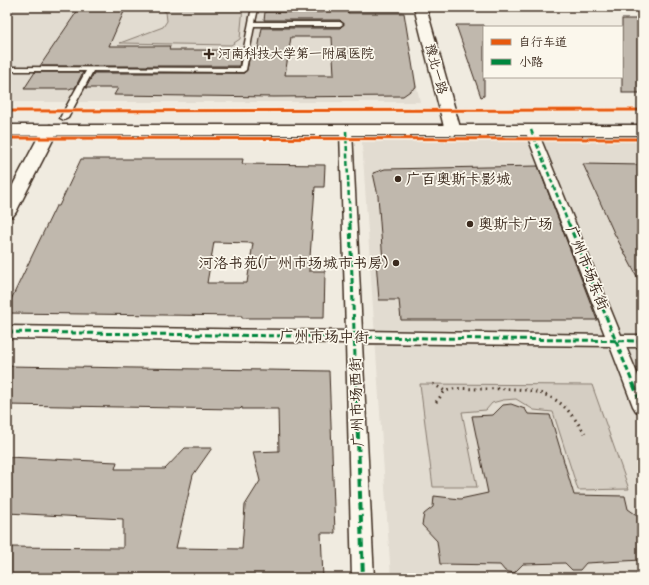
<svg xmlns="http://www.w3.org/2000/svg" width="649" height="585" viewBox="0 0 649 585" font-family="'Architects Daughter','LXGW WenKai TC',sans-serif">
<style>
.built{fill:#e2dcd1}
.green{fill:#d5cec3;stroke:#887c70}
.building{fill:#c0b8ad;stroke:#3b2a1e;fill-rule:evenodd}
.lines{fill:none;stroke-linecap:round;stroke-linejoin:round}
.service-casing{stroke:#3b2a1e;stroke-width:3}
.pedestrian-casing{stroke:#3b2a1e;stroke-width:3}
.minor-casing{stroke:#3b2a1e;stroke-width:3}
.secondary-casing{stroke:#3b2a1e;stroke-width:3}
.path{stroke:#3b2a1e;stroke-width:3;stroke-dasharray:1.5 4;stroke-linecap:butt}
.service{fill:#fbf7ec;fill-rule:evenodd}
.pedestrian{fill:#fbf7ec;fill-rule:evenodd}
.minor{fill:#fbf7ec;fill-rule:evenodd}
.secondary{fill:#fbf7ec;fill-rule:evenodd}
.quiet-far2{stroke:#00873e;stroke-width:2.5;stroke-dasharray:5 2.5;stroke-linecap:butt}
.quiet-far1{stroke:#00873e;stroke-width:3;stroke-dasharray:6 3;stroke-linecap:butt}
.quiet{stroke:#00873e;stroke-width:4;stroke-dasharray:8 4;stroke-linecap:butt}
.cycleway-casing{stroke:#fbf7ec;stroke-width:5}
.cycleway{stroke:#e8590c;stroke-width:3}
.poi-dot{fill:#3b2a1e;stroke:#fbf7ec;stroke-width:1.5}
.labels{text-anchor:middle;dominant-baseline:central;stroke-width:3.5;stroke-linejoin:round;paint-order:stroke}
.far-poi-label{font-size:13px;fill:#3b2a1e;stroke:#fbf7ec;text-anchor:start}
.far-street-label{font-size:13px;fill:#3b2a1e;stroke:#fbf7ec}
.poi-label{font-size:15px;fill:#3b2a1e;stroke:#fbf7ec;text-anchor:start}
.street-label{font-size:15px;fill:#3b2a1e;stroke:#fbf7ec}
</style>
<rect width="100%" height="100%" fill="#f0ebe0"/>
<filter id="ink" filterUnits="userSpaceOnUse"><feTurbulence type="fractalNoise" baseFrequency=".025" numOctaves="2"/><feDisplacementMap in="SourceGraphic" scale="8" xChannelSelector="R" yChannelSelector="G"/><feConvolveMatrix kernelMatrix="1 2 1 2 8 2 1 2 1" color-interpolation-filters="sRGB"/></filter>
<g filter="url(#ink)">
<g class="built">
<polygon points="7,7 401,7 420,102 7,102"/>
<polygon points="362,142 642,142 642,578 391,578"/>
</g>
<g class="green">
<polygon points="156,7 243,7 240,39 231,45 120,43 163,27 167,21 166,12"/>
<polygon points="420,384 592,385 629,489 578,490 553,412 534,410 516,399 503,400 492,403 486,410 462,412 477,487 433,487"/>
</g>
<g class="building">
<polygon points="101,7 126,7 109,46 170,46 169,50 242,50 239,66 40,66 78,10 100,10"/>
<path d="M325 10H348V13H404L416 87 403 96 274 97 114 95 118 88H86L94 73H244L247 70 251 50H258L262 28H340L344 24 340 20H264L265 12H322ZM291 37H332L334 75H285Z"/>
<rect x="622" y="19" width="20" height="74"/>
<polygon points="456,25 484,25 484,96 481,97"/>
<polygon points="35,72 83,72 75,88 71,88 70,89 24,89"/>
<path d="M81 159H243L242 164 325 165 324 187H315L309 271H325L324 318H242V316L7 313V308L56 206H59ZM214 242 253 243 247 283H207Z"/>
<polygon points="583,164 642,165 642,286 614,233"/>
<polygon points="538,166 597,320 401,320 399,300 379,300 376,261 383,261 378,196 373,173 385,169"/>
<polygon points="7,366 329,371 335,533 321,533 323,578 7,578 7,547 123,548 123,519 7,513 7,457 117,462 115,469 165,469 185,448 212,448 193,475 176,548 242,549 245,505 260,481 253,452 279,451 278,409 242,409 242,407 240,409 234,409 7,405"/>
<polygon points="511,404 525,409 528,414 550,415 574,495 625,496 628,509 638,516 642,524 638,532 642,541 642,560 586,563 580,570 572,570 565,563 523,564 514,573 505,571 500,565 440,564 437,541 422,525 424,514 433,507 434,496 460,499 488,493 472,416 493,415 503,405"/>
</g>
<g class="lines">
<g class="service-casing">
<polygon id="service" points="252,7 325,8 322,10 258,9 255,22 340,22 343,24 340,26 254,26 246,70 243,72 93,71 68,118 64,120 60,118 86,71 7,71 7,67 240,68"/>
</g>
<g class="pedestrian-casing">
<polygon id="pedestrian" points="531,127 535,128 537,130 621,335 642,335 642,347 626,347 642,385 642,413 636,411 633,406 610,346 362,343 374,578 352,578 346,343 7,338 7,326 346,331 340,131 342,129 350,129 352,131 362,331 605,335 525,130 527,128"/>
</g>
<g class="minor-casing">
<g id="minor">
<polygon points="414,7 426,7 461,131 458,134 453,136 448,134 445,131"/>
<polygon points="50,125 55,127 58,130 16,212 13,216 7,217 7,196 42,130 45,127"/>
</g>
</g>
<g class="secondary-casing">
<rect id="secondary" x="7" y="125" width="635" height="10"/>
</g>
<g class="path">
<polyline points="433,384 445,391"/>
<path d="M436 402C439 399 442 393 446 391 455 387 467 389 477 389 503 389 530 386 554 399 568 407 576 421 585 433"/>
</g>
<use href="#service" class="service"/>
<use href="#pedestrian" class="pedestrian"/>
<use href="#minor" class="minor"/>
<use href="#secondary" class="secondary"/>
<g class="quiet-far2">
<polyline points="531,130 569,225"/>
<polyline points="346,131 350,225"/>
</g>
<g class="quiet-far1">
<polyline points="350,224 356,384"/>
<polyline points="569,224 633,384"/>
<polyline points="7,332 642,341"/>
</g>
<g class="quiet">
<polyline points="356,383 363,578"/>
<polyline points="633,383 642,406"/>
</g>
<g class="cycleway-casing">
<g id="cycleway">
<polyline points="7,111 642,110"/>
<polyline points="7,138 642,139"/>
</g>
</g>
<use href="#cycleway" class="cycleway"/>
</g>
</g>
<g class="poi-dot">
<path d="M207 48h4v4h4v4h-4v4h-4v-4h-4v-4h4z"/>
<circle cx="398" cy="179" r="4"/>
<circle cx="470" cy="224" r="4"/>
<circle cx="396" cy="263" r="4"/>
</g>
<g class="labels">
<g class="far-poi-label">
<text x="218" y="54">河南科技大学第一附属医院</text>
</g>
<g class="far-street-label">
<text transform="translate(436 69) rotate(75)">豫北一路</text>
</g>
<g class="poi-label">
<text x="406" y="179">广百奥斯卡影城</text>
<text x="478" y="224">奥斯卡广场</text>
<text x="388" y="263" text-anchor="end">河洛书苑(广州市场城市书房)</text>
</g>
<g class="street-label">
<text transform="translate(587 268) rotate(68)">广州市场东街</text>
<text transform="translate(324 337) rotate(1)">广州市场中街</text>
<text transform="translate(357 402) rotate(-92)">广州市场西街</text>
</g>
</g>
<rect width="649" height="585" fill="none" stroke="#fbf7ec" stroke-width="24"/>
<rect x="12" y="12" width="625" height="561" fill="none" stroke="#3b2a1e" stroke-width="1.5" filter="url(#ink)"/>
<rect x="483" y="26" width="140" height="52" fill="#fbf7ec" stroke="#aea59a"/>
<rect x="491" y="39" width="20" height="6" fill="#e8590c" stroke="#aea59a"/>
<text x="519" y="46" font-size="12" fill="#3b2a1e">自行车道</text>
<rect x="491" y="59" width="20" height="6" fill="#00873e" stroke="#aea59a"/>
<text x="519" y="66" font-size="12" fill="#3b2a1e">小路</text>
</svg>
